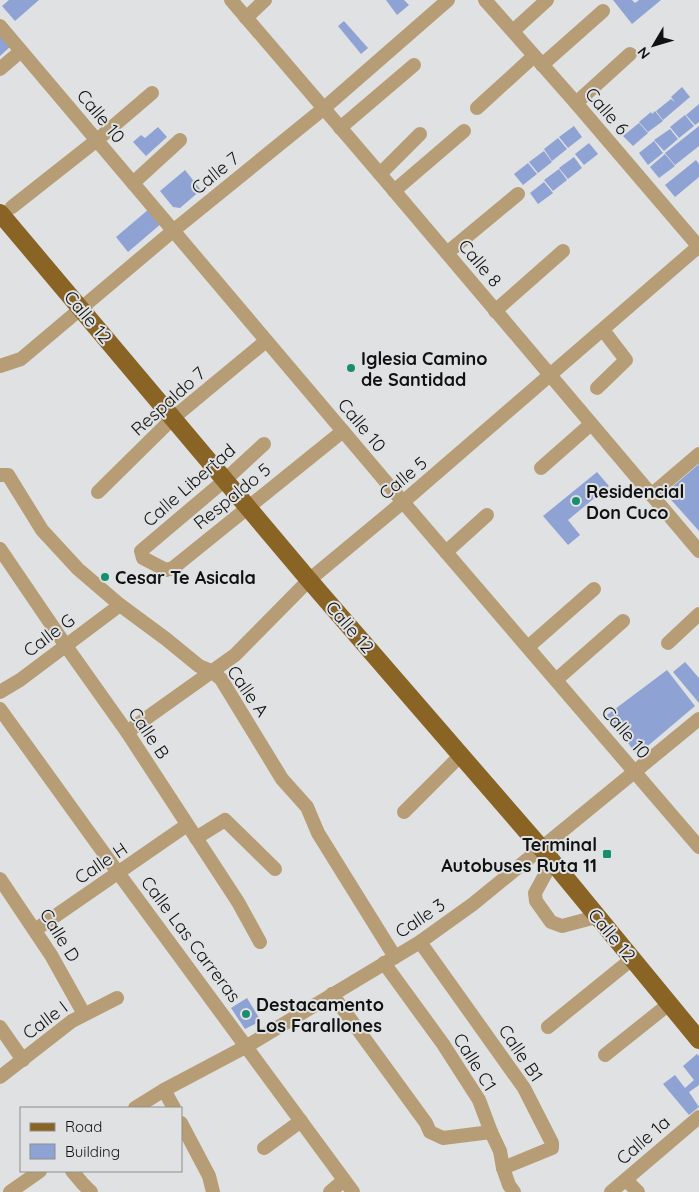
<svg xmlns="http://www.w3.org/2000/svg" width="699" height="1192" viewBox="0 0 699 1192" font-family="Quicksand,sans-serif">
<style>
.building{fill:#8ea2d4}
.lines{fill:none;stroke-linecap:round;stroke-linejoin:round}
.minor{stroke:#b79d76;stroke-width:14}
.major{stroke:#8a6425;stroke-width:18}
.poi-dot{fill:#188e71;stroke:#e0e1e2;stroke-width:2}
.labels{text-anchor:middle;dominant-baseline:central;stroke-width:4;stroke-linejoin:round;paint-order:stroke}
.street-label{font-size:18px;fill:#101111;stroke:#e0e1e2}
.poi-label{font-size:18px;font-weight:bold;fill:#101111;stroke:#e0e1e2;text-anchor:start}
</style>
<rect width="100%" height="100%" fill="#e0e1e2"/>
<g class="building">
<polygon points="9,0 39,0 15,21 2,6"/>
<polygon points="386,0 404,0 409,5 397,15"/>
<polygon points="613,0 632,0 635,3 639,0 661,0 632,24"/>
<polygon points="344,21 368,48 361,54 338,26"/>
<polygon points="2,35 12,45 0,56 0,37"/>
<polygon points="682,87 690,97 663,120 656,111 671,99 675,102 671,97"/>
<polygon points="699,104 699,122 695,125 686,115"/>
<polygon points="655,111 663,121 648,132 639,122 651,112 652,114"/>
<polygon points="685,115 694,126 679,138 670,127"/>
<polygon points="639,123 648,133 633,146 623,136"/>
<polygon points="574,126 582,137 568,148 559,137"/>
<polygon points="699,126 699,146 675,165 665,153"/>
<polygon points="158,127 167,137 146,156 133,142 141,135 145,138"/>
<polygon points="670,129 678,139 664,151 654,140"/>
<polygon points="558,138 567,149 552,161 544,149"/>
<polygon points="654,141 663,153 648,165 639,153"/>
<polygon points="589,143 598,154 584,165 575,154"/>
<polygon points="544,151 552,162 538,173 529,162"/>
<polygon points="665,154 675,166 659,178 650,167"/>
<polygon points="574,157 582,168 568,179 559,168"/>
<polygon points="696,160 699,164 699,177 675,197 665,185"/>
<polygon points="528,163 537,174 523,185 514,174"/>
<polygon points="559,169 567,180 553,191 544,180"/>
<polygon points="185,170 201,190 180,208 173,207 160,191"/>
<polygon points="544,182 553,193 538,204 530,193"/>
<polygon points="149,209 162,223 128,252 116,237"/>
<polygon points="699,464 699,531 665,493"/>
<polygon points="597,472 609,486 568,520 580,535 568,545 543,516"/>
<polygon points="685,662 699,678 699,703 673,672"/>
<polygon points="667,670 695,706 637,755 607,715"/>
<polygon points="247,998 261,1021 245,1029 231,1008"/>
<polygon points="697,1054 699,1056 699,1085 689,1092 699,1107 689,1115 663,1084 675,1075 685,1088 694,1080 683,1066"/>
</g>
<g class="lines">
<g class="minor">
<polyline points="231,0 380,174 699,551"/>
<polyline points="485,0 576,103 699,247"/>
<polyline points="246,18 265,0"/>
<polyline points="0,26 403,502 699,847"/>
<polyline points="513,31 547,0"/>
<polyline points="542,65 603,11"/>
<polyline points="0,69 21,51"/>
<polyline points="576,103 630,54"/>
<polyline points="477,108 534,56"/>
<polyline points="340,128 414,65"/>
<polyline points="380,174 420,134"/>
<polyline points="133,183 180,140"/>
<polyline points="394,191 464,131"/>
<polyline points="12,207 97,140 152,93"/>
<polyline points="447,253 518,194"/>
<polyline points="495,311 563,251"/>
<polyline points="0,366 21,359 174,230 323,109 448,0"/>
<polyline points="597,388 626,360 603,330"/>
<polyline points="264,444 225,480 141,551 143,558 166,570 173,568 343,431"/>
<polyline points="541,468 591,424"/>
<polyline points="0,475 8,475 42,530 78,569 120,605 166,639 199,666 211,671 221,679 282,779 307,807 318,833 395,957"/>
<polyline points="98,492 173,418 266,341"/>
<polyline points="651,495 699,454"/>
<polyline points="0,549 66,646 127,732 238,902 260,942"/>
<polyline points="446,552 487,515"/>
<polyline points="668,643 699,614"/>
<polyline points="528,647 594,589"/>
<polyline points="556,680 623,621"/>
<polyline points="0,692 20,680 120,605"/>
<polyline points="0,709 119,874 353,1192"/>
<polyline points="127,732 235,655 309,580 403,502 699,246"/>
<polyline points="404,812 461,755"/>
<polyline points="196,838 225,820 275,869"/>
<polyline points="552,862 535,893 536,901 551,922 562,926 596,917"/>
<polyline points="0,879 51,955 84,1014"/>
<polyline points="35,930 187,825"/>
<polyline points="420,942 524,1088 552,1143 552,1148 503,1168"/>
<polyline points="384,963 443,1044 479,1100 491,1132 500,1151 503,1168 509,1185 514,1192"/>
<polyline points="332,994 426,1123 430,1132 443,1138 491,1132"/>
<polyline points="0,1027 23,1060"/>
<polyline points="548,1027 632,959"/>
<polyline points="605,1055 669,1004"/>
<polyline points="0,1077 72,1021 117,998"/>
<polyline points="164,1090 174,1108"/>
<polyline points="135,1108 164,1090 247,1046 420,942 473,904 699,719"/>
<polyline points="181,1123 209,1176 213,1192"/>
<polyline points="264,1148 301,1121"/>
<polyline points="72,1171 83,1184 91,1192"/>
<polyline points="626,1180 638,1192"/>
<polyline points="10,1192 40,1171"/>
<polyline points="330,1192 344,1180"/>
<polyline points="611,1192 699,1117"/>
</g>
<polyline class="major" points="0,213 309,580 542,849 699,1040"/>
</g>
<g class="poi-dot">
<circle cx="351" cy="368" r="5"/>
<circle cx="576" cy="501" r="5"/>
<circle cx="105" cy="577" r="5"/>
<rect x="602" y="849" width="10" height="10" rx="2.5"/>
<circle cx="246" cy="1014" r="5"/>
</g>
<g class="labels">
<g class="street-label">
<text transform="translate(607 111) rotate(49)">Calle 6</text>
<text transform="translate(101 116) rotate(50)">Calle 10</text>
<text transform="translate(215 173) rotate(-39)">Calle 7</text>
<text transform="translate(480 263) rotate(50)">Calle 8</text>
<text transform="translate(88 317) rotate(50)">Calle 12</text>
<text transform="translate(168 401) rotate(-42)">Respaldo 7</text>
<text transform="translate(362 425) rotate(50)">Calle 10</text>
<text transform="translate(403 478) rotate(-40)">Calle 5</text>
<text transform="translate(189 485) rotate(-41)">Calle Libertad</text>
<text transform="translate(232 496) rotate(-39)">Respaldo 5</text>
<text transform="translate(350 627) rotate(49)">Calle 12</text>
<text transform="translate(49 635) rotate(-37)">Calle G</text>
<text transform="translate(248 691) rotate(55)">Calle A</text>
<text transform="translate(626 732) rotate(49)">Calle 10</text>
<text transform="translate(149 733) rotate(56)">Calle B</text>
<text transform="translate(101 863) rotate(-34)">Calle H</text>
<text transform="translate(420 918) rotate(-34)">Calle 3</text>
<text transform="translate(60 935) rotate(58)">Calle D</text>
<text transform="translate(612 935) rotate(50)">Calle 12</text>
<text transform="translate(191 939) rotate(53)">Calle Las Carreras</text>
<text transform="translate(45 1020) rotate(-37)">Calle I</text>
<text transform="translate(521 1053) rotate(56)">Calle B1</text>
<text transform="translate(475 1062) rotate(58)">Calle C1</text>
<text transform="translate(643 1140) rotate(-41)">Calle 1a</text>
</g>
<g class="poi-label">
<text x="361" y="358">Iglesia Camino<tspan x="361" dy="21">de Santidad</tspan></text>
<text x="586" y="491">Residencial<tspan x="586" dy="21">Don Cuco</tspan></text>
<text x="115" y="577">Cesar Te Asicala</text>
<text x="597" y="844" text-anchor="end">Terminal<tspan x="597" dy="21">Autobuses Ruta 11</tspan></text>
<text x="256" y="1004">Destacamento<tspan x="256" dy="21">Los Farallones</tspan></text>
</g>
</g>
<rect x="20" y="1107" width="162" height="65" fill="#e0e1e2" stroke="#8d8e8e"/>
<rect x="30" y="1123" width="25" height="8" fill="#8a6425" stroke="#8d8e8e"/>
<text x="65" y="1132" font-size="15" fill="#101111">Road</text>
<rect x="30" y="1144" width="25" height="15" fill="#8ea2d4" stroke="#8d8e8e"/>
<text x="65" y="1157" font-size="15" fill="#101111">Building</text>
<g transform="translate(654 45) rotate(232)" stroke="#e0e1e2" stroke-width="4" paint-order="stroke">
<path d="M0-4L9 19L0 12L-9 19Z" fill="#101111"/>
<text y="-8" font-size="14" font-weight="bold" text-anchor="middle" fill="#101111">N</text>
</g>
</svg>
